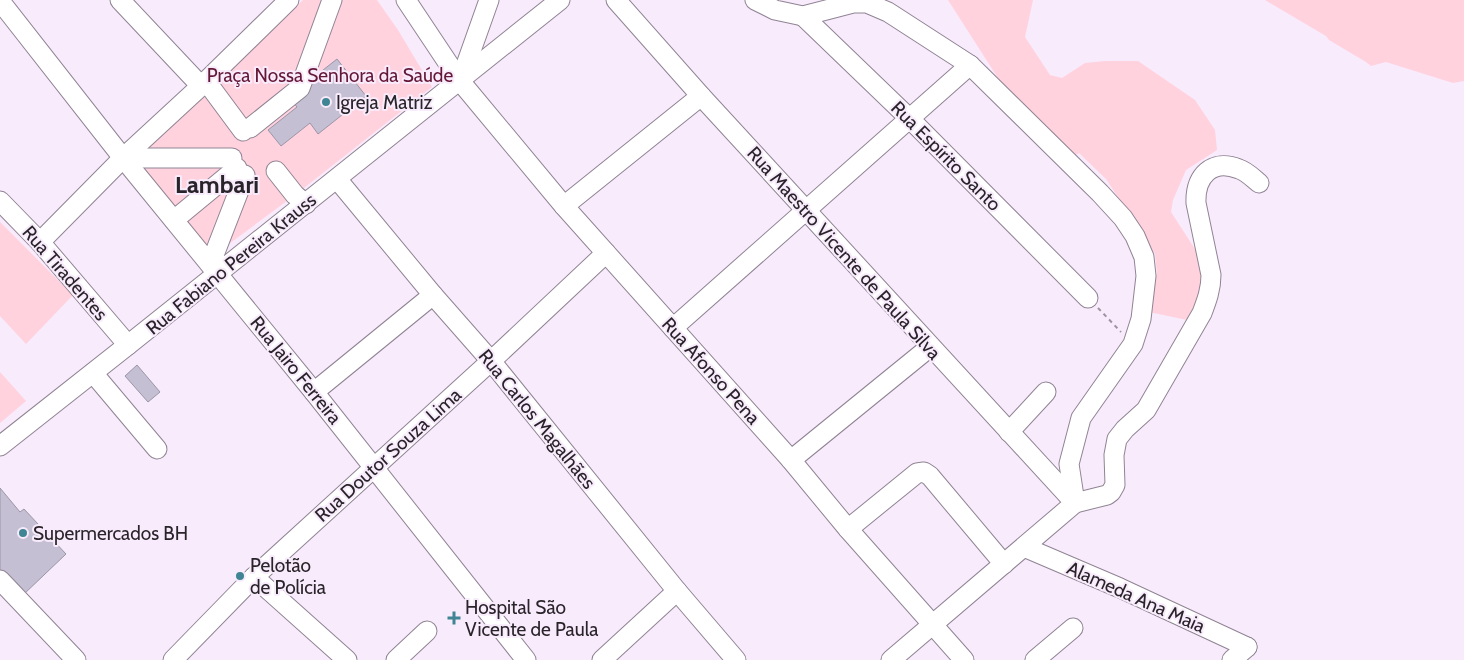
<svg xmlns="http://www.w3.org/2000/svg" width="1464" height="660" viewBox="0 0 1464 660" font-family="Cabin,sans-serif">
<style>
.green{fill:#ffd2de}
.building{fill:#c4bfd2;stroke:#9b96a8}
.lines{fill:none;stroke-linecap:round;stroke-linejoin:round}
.minor-casing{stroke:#908494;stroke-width:21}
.path{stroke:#9d94a0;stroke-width:2;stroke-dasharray:4 4;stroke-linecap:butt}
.minor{stroke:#fff;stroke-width:19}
.poi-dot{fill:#408593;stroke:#f8ebfc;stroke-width:2}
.labels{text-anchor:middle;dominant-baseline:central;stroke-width:4;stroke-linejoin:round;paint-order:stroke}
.park-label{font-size:19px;fill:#651736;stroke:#f8ebfc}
.poi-label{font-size:19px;fill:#29242a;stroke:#f8ebfc;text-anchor:start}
.street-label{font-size:19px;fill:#29242a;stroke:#f8ebfc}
.district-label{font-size:24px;font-weight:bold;fill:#29242a;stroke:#f8ebfc}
</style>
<rect width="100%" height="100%" fill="#f8ebfc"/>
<g class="green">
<polygon points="303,0 377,0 398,30 432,87 295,195 214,255 136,158"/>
<polygon points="948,0 1033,0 1025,37 1050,75 1062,78 1085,63 1105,61 1138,61 1195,100 1215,130 1217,150 1186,170 1173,200 1171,212 1215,280 1210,305 1187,320 1149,312 1150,279 1157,274 1155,254 1106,179 1079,153 1071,158 1012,100"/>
<polygon points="1265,0 1464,0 1464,81 1453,83 1386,62 1371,66 1366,62 1329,40 1326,36"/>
<polygon points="0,222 73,295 26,344 0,316"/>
<polygon points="0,372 26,401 0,423"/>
</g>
<g class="building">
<polygon points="337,59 366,96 318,134 310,123 281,146 268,130 297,107 289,97"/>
<polygon points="137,365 160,392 148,402 125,376"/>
<polygon points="0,488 20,512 24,509 66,554 23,595 0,570"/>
</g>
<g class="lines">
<g class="minor-casing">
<g id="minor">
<polyline points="120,0 201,86"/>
<polyline points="406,0 460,81 564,206 791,460 848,529 964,660"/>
<polyline points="616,0 701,96 1075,503"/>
<polyline points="755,0 775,10 803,16 853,3 867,3 888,12 970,65 1100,193 1123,218 1135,236 1144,257 1146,276 1141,319 1133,344 1081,418 1069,464 1075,503"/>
<polyline points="0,1 123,158 314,392 526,660"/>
<polyline points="803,16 909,118 1088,298"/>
<polyline points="461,79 489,0"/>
<polyline points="206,81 243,131"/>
<polyline points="250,128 300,88 332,0"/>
<polyline points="123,158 232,158"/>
<polyline points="276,171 295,195 306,204"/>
<polyline points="337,179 433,295 491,361 677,591 736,660"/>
<polyline points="0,201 40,242 128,345"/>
<polyline points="564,206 701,96"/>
<polyline points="174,220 237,168"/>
<polyline points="40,242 123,158 201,86 289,0"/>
<polyline points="218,274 214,255 245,175"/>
<polyline points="673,328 970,65"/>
<polyline points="93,373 157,449"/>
<polyline points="314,392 433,295"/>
<polyline points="1009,432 1046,392"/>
<polyline points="0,446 128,345 560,0"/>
<polyline points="791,460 930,347"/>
<polyline points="848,529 917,473 924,472 930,476 1004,564"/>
<polyline points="1024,547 1120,588 1247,647"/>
<polyline points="254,577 347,660"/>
<polyline points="0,580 76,660"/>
<polyline points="173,660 254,577 491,361 606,253"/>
<polyline points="396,660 427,631"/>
<polyline points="602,660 677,591"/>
<path d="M891 660 1075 503 1107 495 1111 492 1115 485 1114 455 1117 439 1125 429 1146 410 1202 313C1207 300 1211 289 1211 275L1196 203C1195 176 1212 158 1239 169 1246 171 1253 178 1259 183"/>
<polyline points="1035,660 1073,628"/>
<polyline points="1232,660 1247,647"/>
</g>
</g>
<polyline class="path" points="1098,308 1121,332"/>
<use href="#minor" class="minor"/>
</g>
<g class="poi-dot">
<circle cx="326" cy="102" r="5"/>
<circle cx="23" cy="533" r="5"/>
<circle cx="240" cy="576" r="5"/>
<path d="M451.5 610.5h5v5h5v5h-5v5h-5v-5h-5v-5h5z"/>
</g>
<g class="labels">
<g class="park-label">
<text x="330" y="75">Praça Nossa Senhora da Saúde</text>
</g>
<g class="poi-label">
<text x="336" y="102">Igreja Matriz</text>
<text x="33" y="533">Supermercados BH</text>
<text x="250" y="565">Pelotão<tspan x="250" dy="22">de Polícia</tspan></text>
<text x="465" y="607">Hospital São<tspan x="465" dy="22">Vicente de Paula</tspan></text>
</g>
<g class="street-label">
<text transform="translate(946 156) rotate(45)">Rua Espírito Santo</text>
<text transform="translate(844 253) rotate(48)">Rua Maestro Vicente de Paula Silva</text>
<text transform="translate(231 264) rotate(-39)">Rua Fabiano Pereira Krauss</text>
<text transform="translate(65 273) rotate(49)">Rua Tiradentes</text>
<text transform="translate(296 370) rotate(51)">Rua Jairo Ferreira</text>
<text transform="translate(711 371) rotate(48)">Rua Afonso Pena</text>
<text transform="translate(537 419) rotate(51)">Rua Carlos Magalhães</text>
<text transform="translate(388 455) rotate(-42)">Rua Doutor Souza Lima</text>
<text transform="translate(1136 597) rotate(24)">Alameda Ana Maia</text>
</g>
<g class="district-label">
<text x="217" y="184">Lambari</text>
</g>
</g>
</svg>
